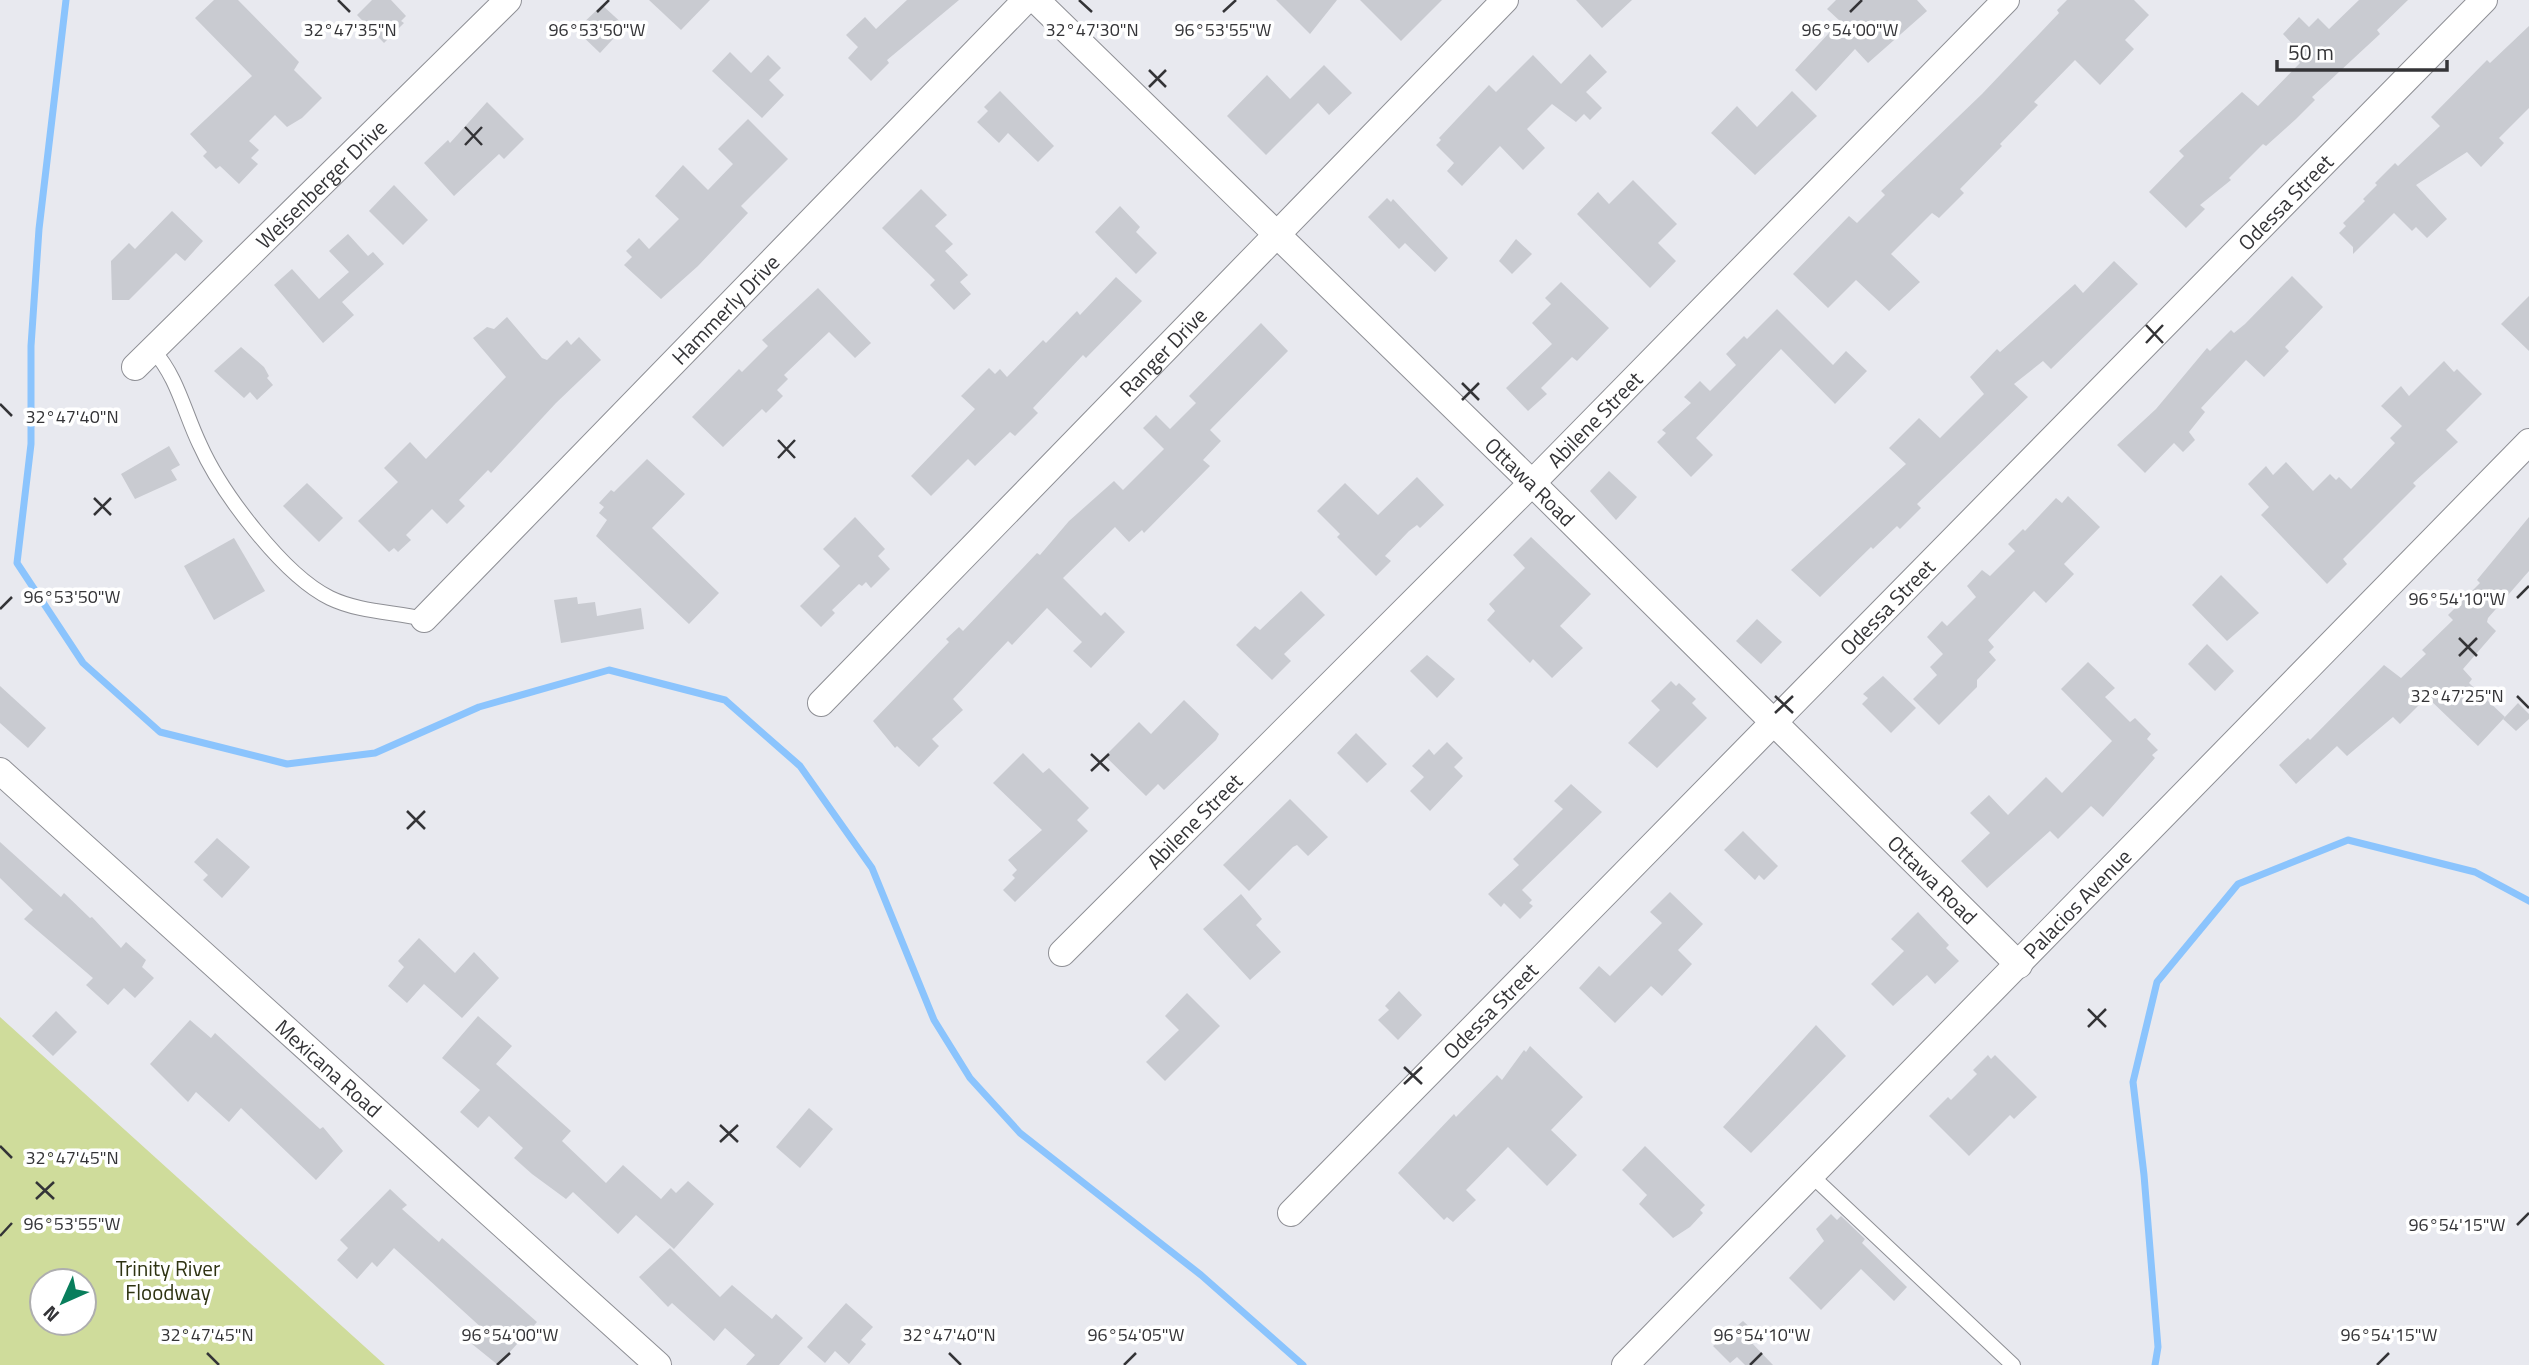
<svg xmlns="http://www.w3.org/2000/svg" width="2529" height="1365" viewBox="0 0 2529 1365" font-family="'Titillium Web',sans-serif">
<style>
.green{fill:#cfdc9b;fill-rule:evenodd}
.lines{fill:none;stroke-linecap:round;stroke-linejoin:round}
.stream{stroke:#8bc4fd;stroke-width:7}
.building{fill:#c9cbd1}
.service-casing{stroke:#8e8f95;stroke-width:16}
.minor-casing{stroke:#8e8f95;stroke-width:28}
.service{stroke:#fff;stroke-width:14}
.minor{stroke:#fff;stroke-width:26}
.ticks{fill:none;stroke:#343437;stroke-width:2.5}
.labels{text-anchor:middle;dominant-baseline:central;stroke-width:7;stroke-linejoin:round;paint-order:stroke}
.street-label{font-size:21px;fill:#343437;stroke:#fff}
.park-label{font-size:21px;fill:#2e3312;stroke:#fff}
.ticks-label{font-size:18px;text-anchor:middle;fill:#343437;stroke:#fff;stroke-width:7;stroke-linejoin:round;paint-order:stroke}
</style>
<rect width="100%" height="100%" fill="#e8e9ef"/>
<path class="green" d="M0 1017 385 1365H0ZM42 1281H84V1323H42Z"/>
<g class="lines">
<g class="stream">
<polyline points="66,0 39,229 31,346 31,444 17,563 83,663 160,732 287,764 375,753 479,707 609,670 725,700 800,766 872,868 934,1020 970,1078 1020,1133 1201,1275 1303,1365"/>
<polyline points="2155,1365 2158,1347 2144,1175 2133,1082 2157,982 2238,884 2348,840 2475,872 2529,901"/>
</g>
</g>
<g class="building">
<polygon points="214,0 238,0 299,62 294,70 322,98 302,118 287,127 275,115 249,141 259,150 251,158 258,164 239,184 220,166 216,169 203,156 207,152 190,134 252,76 195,18"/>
<polygon points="372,0 391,0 406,16 401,21 404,23 384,43 357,15"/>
<polygon points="649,0 710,0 681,30"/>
<polygon points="907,0 959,0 887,60 889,63 871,81 848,58 858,47 846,35 865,17 876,29"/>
<polygon points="1276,0 1337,0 1310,34"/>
<polygon points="1360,0 1442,0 1401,41"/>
<polygon points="1576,0 1632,0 1602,28"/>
<polygon points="1836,0 1917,0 1927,11 1868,63 1855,49 1816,91 1795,70 1840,21 1827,9"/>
<polygon points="2067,0 2134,0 2149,15 2125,40 2134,49 2100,85 2075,60 2034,102 2038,105 2000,144 2002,146 1960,189 1964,193 1939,218 1932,213 1891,254 1920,282 1889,311 1856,280 1828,308 1793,274 1849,216 1857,223 1885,195 1881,191 1982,94 2059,13 2057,10"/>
<polygon points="2359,0 2408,0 2377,30 2380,34 2312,97 2315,100 2296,119 2266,146 2263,144 2229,178 2231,180 2200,205 2205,209 2186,228 2149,192 2184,156 2179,151 2242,92 2258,106 2300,63 2298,60 2303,55 2283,34 2299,17 2309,27 2318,18 2329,29"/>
<polygon points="602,5 625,26 600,53 576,30"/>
<polygon points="2529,26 2529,108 2499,138 2504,143 2481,167 2467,152 2416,185 2447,219 2427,238 2416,227 2412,231 2394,213 2353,254 2353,247 2339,233 2346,226 2343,223 2365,201 2363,199 2377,185 2375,183 2395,163 2398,166 2440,126 2431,117 2487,60 2490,63"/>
<polygon points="730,52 751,73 768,55 781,68 769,80 784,95 762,118 712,71"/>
<polygon points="1590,54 1607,72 1586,92 1602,108 1590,120 1584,114 1576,122 1552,104 1527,129 1545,148 1523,170 1500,146 1462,186 1447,171 1454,163 1436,145 1441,140 1439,138 1489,85 1496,92 1533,55 1561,84"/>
<polygon points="1324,65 1352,93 1329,115 1318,103 1266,155 1227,116 1267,75 1290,99"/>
<polygon points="1000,91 1054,146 1038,162 1008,133 999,143 977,122 988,111 984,107"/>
<polygon points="1792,91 1817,116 1755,175 1711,133 1737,106 1757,127"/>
<polygon points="487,102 524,139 504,159 499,154 454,196 424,163 448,140 450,143"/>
<polygon points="748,119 788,159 741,206 748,213 698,266 661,299 624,265 632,257 626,251 639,238 649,249 679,219 655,196 683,165 708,190 733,164 718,149"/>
<polygon points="1633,180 1677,224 1658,243 1676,261 1650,288 1577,214 1598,192 1609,204"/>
<polygon points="394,185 428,220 403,245 369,211"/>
<polygon points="921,189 947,215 935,226 953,244 945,251 968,275 960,282 971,294 954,310 930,285 935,280 882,228"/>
<polygon points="1387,198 1391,202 1393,199 1448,258 1435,272 1405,243 1399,249 1368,217"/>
<polygon points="1120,206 1140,227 1136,232 1157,253 1136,274 1095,232"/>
<polygon points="172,211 203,241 185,261 176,253 129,300 112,300 111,261 129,243 135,249"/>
<polygon points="348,234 368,256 373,252 384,264 342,302 354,315 323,343 274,285 292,269 319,299 349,272 329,251"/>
<polygon points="1516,239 1532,254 1512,274 1499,261"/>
<polygon points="2114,261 2138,284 2051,369 2043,361 2014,384 2028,397 1917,504 1921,508 1900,529 1897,526 1873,549 1871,547 1820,597 1791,570 1906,464 1889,448 1919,418 1940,438 1984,394 1970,377 1997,349 2000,352 2075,284 2083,293"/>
<polygon points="2292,276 2323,307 2285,347 2289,351 2264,377 2246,360 2201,408 2205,412 2189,432 2195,440 2183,452 2174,443 2145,473 2117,445 2156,409 2207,348 2210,351 2231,330 2234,333 2245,324"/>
<polygon points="1116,277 1142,301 1086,358 1083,355 1033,408 1038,413 1015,436 1010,432 975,466 968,459 931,496 911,476 975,409 961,396 989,368 995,374 1000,369 1007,377 1043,340 1046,343 1077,311 1080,315"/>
<polygon points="1561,282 1609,328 1577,361 1572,357 1541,388 1547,394 1528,411 1506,388 1552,344 1532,323 1551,304 1545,298"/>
<polygon points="818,288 871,343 855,358 829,332 784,375 788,379 777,390 783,396 766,413 762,409 723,447 692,417 739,369 742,372 768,346 762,340"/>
<polygon points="2529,296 2529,351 2501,324"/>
<polygon points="1777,309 1833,365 1846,351 1867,371 1835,404 1781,349 1696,438 1713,455 1691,477 1657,442 1666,433 1662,430 1691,403 1684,397 1700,381 1710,391 1736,365 1726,354 1744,336 1747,339"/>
<polygon points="507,317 542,358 547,360 567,340 571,345 579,337 601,360 556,403 491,473 488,470 459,500 465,506 447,524 432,509 406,535 411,540 398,552 394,548 389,552 358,521 398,482 384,468 410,442 426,459 506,377 473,338 487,327 494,329"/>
<polygon points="1261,323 1288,351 1210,430 1221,441 1203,460 1210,466 1144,533 1142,530 1129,542 1115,527 1063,578 1101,616 1105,612 1125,632 1091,668 1073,651 1082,642 1047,608 1012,645 1008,641 953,699 963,710 932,739 939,746 919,767 897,746 895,748 873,721 949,642 946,639 959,627 963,631 1037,553 1040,555 1069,521 1114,481 1123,490 1164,449 1143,428 1156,415 1170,429 1196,403 1189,396"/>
<polygon points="241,347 264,367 269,376 267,378 273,385 257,400 250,392 244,398 214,371"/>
<polygon points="2444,361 2454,372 2457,369 2482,394 2446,430 2458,442 2413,483 2416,486 2343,559 2347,564 2327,584 2261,515 2269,507 2248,484 2266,466 2273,475 2286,462 2313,491 2330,474 2336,480 2339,477 2351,489 2395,443 2390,438 2402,426 2381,406 2401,386 2409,396"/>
<polygon points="169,446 180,465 171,470 177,480 135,499 121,474"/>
<polygon points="647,459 685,494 652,528 719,593 689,624 596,536 607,520 599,513 604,507 599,503 611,490 614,492"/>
<polygon points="1609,471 1637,497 1616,520 1590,491"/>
<polygon points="1417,477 1444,505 1420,528 1417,525 1409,531 1385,556 1391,561 1376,576 1337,537 1340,534 1317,511 1345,483 1378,515"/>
<polygon points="307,483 343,518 319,542 283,506"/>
<polygon points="2068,496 2100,527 2064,564 2074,574 2046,603 2034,591 1988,640 1994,647 1989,652 1996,660 1977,680 1977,687 1939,725 1913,699 1937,675 1930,667 1943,654 1927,637 1942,621 1947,626 1976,597 1967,586 1982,570 1990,576 2015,551 2008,544 2023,529 2025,531 2056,498 2062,503"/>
<polygon points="855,517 885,549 878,556 890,569 871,588 866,582 862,586 859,584 832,610 835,613 821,627 800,606 840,566 823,549"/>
<polygon points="2529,517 2529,571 2488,618 2487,622 2496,631 2463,669 2472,679 2469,683 2505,717 2478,746 2427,697 2400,724 2393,717 2347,756 2337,746 2296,784 2279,765 2308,738 2310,740 2384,665 2401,678 2426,654 2422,650 2453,620 2448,615 2480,583 2477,580"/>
<polygon points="1531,537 1591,594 1560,626 1583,648 1552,678 1533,659 1530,663 1487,620 1495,611 1489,604 1525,568 1513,555"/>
<polygon points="234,538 265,591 214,620 184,566"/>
<polygon points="2221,575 2259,613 2227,641 2192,605"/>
<polygon points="1301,591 1325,615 1284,654 1291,661 1272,680 1236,645 1255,626 1260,630"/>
<polygon points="577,597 578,604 595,602 597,616 641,608 644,629 561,643 554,600"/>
<polygon points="1757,619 1782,642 1761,664 1736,641"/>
<polygon points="2207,644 2234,671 2215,691 2188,664"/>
<polygon points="1427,655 1455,679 1437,698 1410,671"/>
<polygon points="2088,662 2115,688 2105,697 2130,722 2135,718 2151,734 2147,739 2158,750 2152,755 2155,758 2103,817 2091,806 2058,839 2050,831 1987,888 1961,861 1990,833 1970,813 1989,795 2008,815 2046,777 2062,793 2112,741 2061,689"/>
<polygon points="1883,676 1916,708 1891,733 1862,704 1868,698 1863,694"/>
<polygon points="1671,681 1676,686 1679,683 1696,699 1692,703 1707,718 1657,768 1628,743 1660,710 1651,701"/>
<polygon points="0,686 46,728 28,748 0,723"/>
<polygon points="1184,700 1219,734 1216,740 1164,790 1158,784 1146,796 1105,756 1139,722 1151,734"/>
<polygon points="2518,703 2529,714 2529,719 2516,731 2503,719"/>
<polygon points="1356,733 1387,764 1367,783 1337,753"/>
<polygon points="1447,742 1463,758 1454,767 1463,776 1430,811 1410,791 1424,777 1412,766 1429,749 1434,755"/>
<polygon points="1023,753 1043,773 1049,768 1089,808 1077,820 1088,831 1015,902 1003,890 1015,878 1012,875 1017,870 1008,860 1042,830 993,783"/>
<polygon points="1571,784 1602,812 1522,890 1532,900 1529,903 1533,906 1520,919 1504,903 1501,907 1488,894 1519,865 1513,859 1563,809 1554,801"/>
<polygon points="1290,799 1328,837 1308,856 1297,845 1293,847 1249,891 1223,865"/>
<polygon points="1743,831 1778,866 1764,880 1759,875 1755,880 1724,850"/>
<polygon points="217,838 250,867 222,898 203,880 208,875 194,862"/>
<polygon points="0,842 61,897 64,893 90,918 92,917 121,948 126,942 146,960 142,967 154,978 135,998 124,988 108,1005 86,985 93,978 24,919 33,910 0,878"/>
<polygon points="1670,892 1703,924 1678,950 1692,964 1662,996 1651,986 1615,1023 1579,988 1599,966 1610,976 1662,923 1650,912"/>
<polygon points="1241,894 1262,919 1256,925 1281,952 1250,980 1203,929"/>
<polygon points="1918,912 1949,945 1946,948 1959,961 1935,984 1927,975 1893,1006 1871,984 1904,951 1891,939"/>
<polygon points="419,938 455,973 474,952 499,978 462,1018 424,984 407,1003 388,986 404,967 398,961"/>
<polygon points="1399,991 1422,1015 1398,1040 1378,1020 1389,1010 1385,1006"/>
<polygon points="1187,993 1220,1026 1165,1081 1146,1062 1179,1030 1165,1016"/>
<polygon points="56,1011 77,1032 53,1056 32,1036"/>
<polygon points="478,1016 512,1046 496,1064 571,1131 562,1141 606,1183 623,1165 661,1199 671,1188 676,1193 688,1181 714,1204 674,1249 636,1215 618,1234 573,1192 566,1199 532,1174 514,1158 523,1148 489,1116 478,1128 460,1112 480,1090 442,1058"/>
<polygon points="190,1020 211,1038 215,1033 320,1129 323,1127 343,1151 316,1180 241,1108 229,1122 196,1092 188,1102 150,1064"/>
<polygon points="1816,1025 1846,1056 1751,1153 1723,1127"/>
<polygon points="1530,1046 1583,1097 1551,1130 1577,1155 1547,1186 1508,1147 1466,1190 1476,1200 1453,1222 1447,1217 1444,1220 1398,1173 1454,1114 1456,1117 1497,1075 1502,1080 1524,1050 1526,1052"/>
<polygon points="1988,1055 1991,1059 1995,1055 2037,1097 2014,1119 2010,1115 1969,1156 1929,1116 1948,1097 1951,1100 1977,1074 1973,1070"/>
<polygon points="809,1108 833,1129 800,1168 776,1147"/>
<polygon points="1645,1146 1705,1205 1700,1210 1703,1213 1690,1227 1673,1238 1639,1204 1647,1195 1622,1170"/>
<polygon points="390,1189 407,1205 402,1209 439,1242 442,1238 537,1322 498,1365 472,1344 484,1330 394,1248 377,1267 372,1262 357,1279 337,1260 348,1248 340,1240"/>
<polygon points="1831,1214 1837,1220 1841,1216 1865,1239 1862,1243 1907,1287 1894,1301 1861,1269 1821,1310 1789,1278 1824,1241 1816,1229"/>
<polygon points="670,1248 720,1297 732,1285 772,1319 776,1314 803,1338 779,1365 746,1365 755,1355 725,1328 714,1341 672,1303 668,1307 639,1277"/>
<polygon points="846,1303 873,1327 861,1340 866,1344 849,1364 835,1351 825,1363 807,1347"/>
<polygon points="1743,1321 1757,1334 1750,1341 1773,1365 1745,1365 1737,1357 1730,1363 1713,1346"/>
</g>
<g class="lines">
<g class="service-casing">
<g id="service">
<path d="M153 350C178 378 184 412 200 445 221 492 283 575 330 598 359 612 394 612 424 619"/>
<polyline points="1811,1175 2013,1365"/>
</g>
</g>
<g class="minor-casing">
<g id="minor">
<path id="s1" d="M1036 0 1532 483 2019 965"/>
<path id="s2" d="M135 367 508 0"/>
<path id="s3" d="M424 619 1026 0"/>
<path id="s4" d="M821 703 1505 0"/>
<path id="s5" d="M0 771 658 1365"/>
<path id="s6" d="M1062 953 1532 483 2006 0"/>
<path id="s7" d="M1291 1213 2484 0"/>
<path id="s8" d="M1625 1365 2529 442"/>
</g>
</g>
<use href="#service" class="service"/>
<use href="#minor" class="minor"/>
</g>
<path class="ticks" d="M338 0 350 12M1079 0 1092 12M597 12 609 0M1223 12 1236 0M1850 12 1862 0M1149 70 1166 87M1149 87 1166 70M465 127 482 145M465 145 482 127M2146 325 2163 343M2146 343 2163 325M1462 383 1479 400M1462 400 1479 383M0 404 12 416M778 440 795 458M778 458 795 440M94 498 111 515M94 515 111 498M2517 598 2529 586M0 609 12 597M2459 638 2477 656M2459 656 2477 638M1775 696 1793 713M2517 696 2529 708M1775 713 1793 696M1091 754 1109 771M1091 771 1109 754M407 811 425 829M407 829 425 811M2088 1009 2106 1027M2088 1027 2106 1009M1404 1067 1422 1084M1404 1084 1422 1067M720 1125 738 1142M720 1142 738 1125M0 1146 12 1158M36 1182 54 1199M36 1199 54 1182M2517 1225 2529 1213M0 1236 12 1223M207 1353 219 1365M949 1353 961 1365M497 1365 510 1353M1124 1365 1136 1353M1750 1365 1762 1353M2377 1365 2389 1353"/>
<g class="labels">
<g class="street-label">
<text stroke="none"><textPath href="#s2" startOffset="261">Weisenberger Drive</textPath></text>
<text stroke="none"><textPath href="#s7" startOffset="1418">Odessa Street</textPath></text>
<text stroke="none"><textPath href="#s3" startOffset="432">Hammerly Drive</textPath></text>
<text stroke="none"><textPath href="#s4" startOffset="490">Ranger Drive</textPath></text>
<text stroke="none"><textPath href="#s6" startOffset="754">Abilene Street</textPath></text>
<text stroke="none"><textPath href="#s1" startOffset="690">Ottawa Road</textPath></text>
<text stroke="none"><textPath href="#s7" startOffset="850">Odessa Street</textPath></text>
<text stroke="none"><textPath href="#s6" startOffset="187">Abilene Street</textPath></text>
<text stroke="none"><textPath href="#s1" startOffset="1256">Ottawa Road</textPath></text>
<text stroke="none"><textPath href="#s8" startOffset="646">Palacios Avenue</textPath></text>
<text stroke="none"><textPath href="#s7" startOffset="284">Odessa Street</textPath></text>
<text stroke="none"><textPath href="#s5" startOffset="443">Mexicana Road</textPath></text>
</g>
<g class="park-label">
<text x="168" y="1268">Trinity River<tspan x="168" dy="24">Floodway</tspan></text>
</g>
</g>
<g class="ticks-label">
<text x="350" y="36">32°47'35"N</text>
<text x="597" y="36">96°53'50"W</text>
<text x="1092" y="36">32°47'30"N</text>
<text x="1223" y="36">96°53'55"W</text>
<text x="1850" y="36">96°54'00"W</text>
<text x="72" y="423">32°47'40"N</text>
<text x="72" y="603">96°53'50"W</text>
<text x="2457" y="605">96°54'10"W</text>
<text x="2457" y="702">32°47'25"N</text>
<text x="72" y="1164">32°47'45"N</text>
<text x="72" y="1230">96°53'55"W</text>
<text x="2457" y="1231">96°54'15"W</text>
<text x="510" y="1341">96°54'00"W</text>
<text x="1136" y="1341">96°54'05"W</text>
<text x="1762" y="1341">96°54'10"W</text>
<text x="2389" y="1341">96°54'15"W</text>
<text x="207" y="1341">32°47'45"N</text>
<text x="949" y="1341">32°47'40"N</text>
</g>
<g transform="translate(63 1302) rotate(225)"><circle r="33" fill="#ffffff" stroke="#aeaeaf" stroke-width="2"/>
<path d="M0-5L12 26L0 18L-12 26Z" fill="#087e5c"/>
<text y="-10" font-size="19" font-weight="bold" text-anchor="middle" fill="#343437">N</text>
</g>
<path d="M2277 60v10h170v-10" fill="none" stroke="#343437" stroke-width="3.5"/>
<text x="2288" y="60" font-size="21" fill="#343437" stroke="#ffffff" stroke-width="5" paint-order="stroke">50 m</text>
</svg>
